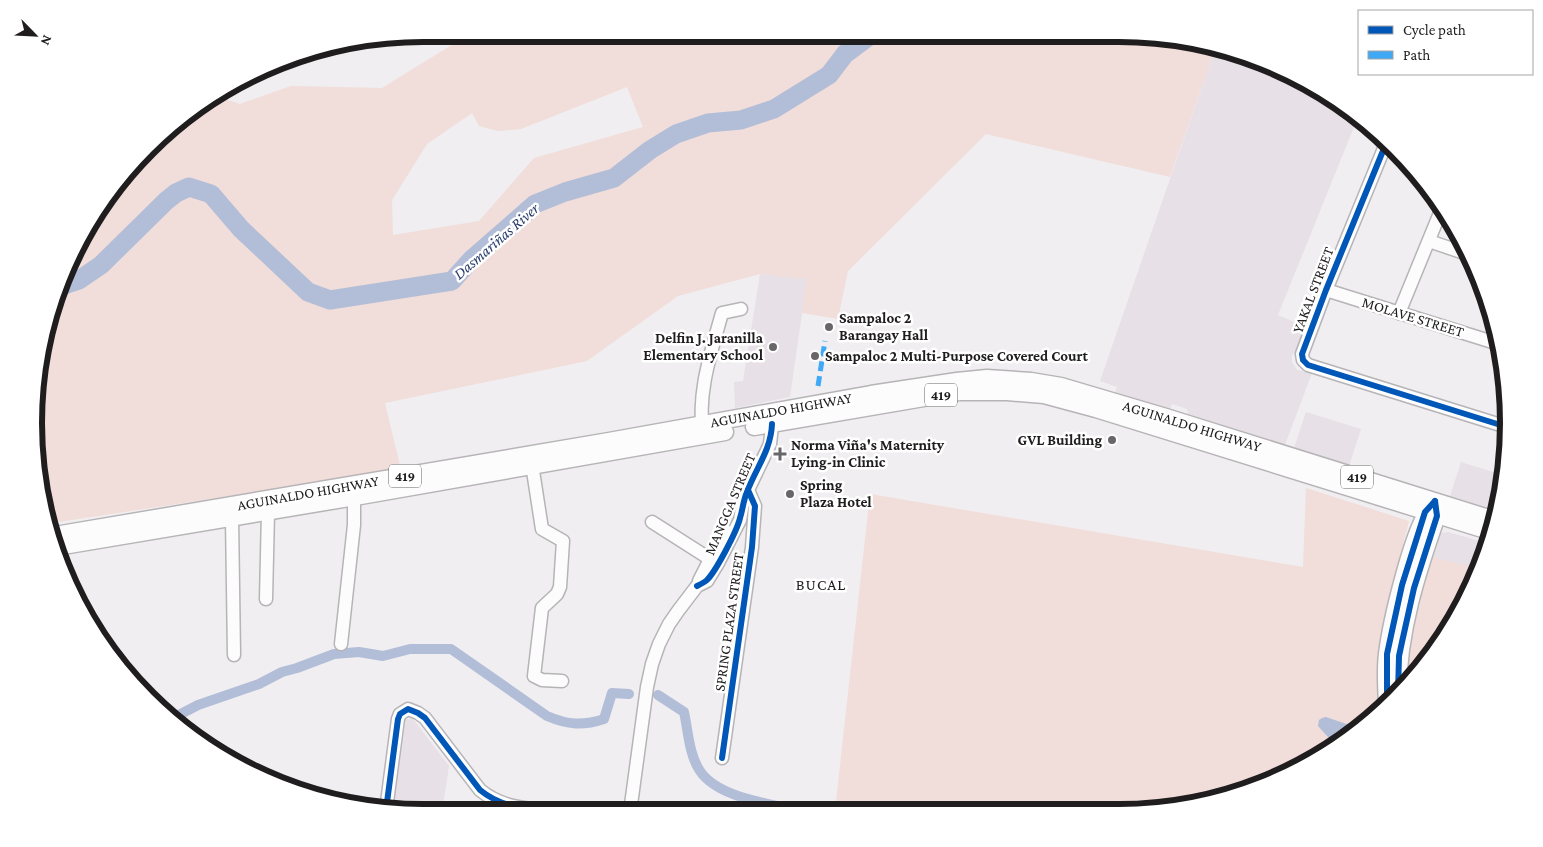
<svg xmlns="http://www.w3.org/2000/svg" width="1543" height="847" viewBox="0 0 1543 847" font-family="'Crimson Pro',serif">
<style>
.built{fill:#e7e0e6}
.green{fill:#f1ddd9;fill-rule:evenodd}
.water{fill:#b2bed8}
.lines{fill:none;stroke-linecap:round;stroke-linejoin:round}
.canal{stroke:#b2bed8;stroke-width:10}
.river{stroke:#b2bed8;stroke-width:19}
.minor-casing{stroke:#b6b4b6;stroke-width:15}
.major-casing{stroke:#b6b4b6;stroke-width:19}
.minor{stroke:#fdfcfd;stroke-width:12}
.major{stroke:#fdfcfd;stroke-width:16}
.quiet{stroke:#3fa9f5;stroke-width:5;stroke-dasharray:10 5;stroke-linecap:butt}
.cycleway-casing{stroke:#fff;stroke-width:9}
.cycleway{stroke:#0057b8;stroke-width:6}
.poi-dot{fill:#686668;stroke:#fff;stroke-width:2}
.labels{text-anchor:middle;dominant-baseline:central;stroke-width:5;stroke-linejoin:round;paint-order:stroke}
.shield{fill:#fff;stroke:#626162;stroke-width:1}
.shield-label{font-size:14px;font-weight:bold;fill:#1f1d1e}
.street-label{font-size:15px;fill:#1f1d1e;stroke:#fff}
.poi-label{font-size:15px;font-weight:bold;fill:#1f1d1e;stroke:#fff;text-anchor:start}
.water-label{font-size:16px;font-style:italic;fill:#283c6c;stroke:#fff}
.neighbourhood-label{font-size:16px;letter-spacing:1px;fill:#1f1d1e;stroke:#fff}
.rim{fill:none;stroke:#1f1d1e;stroke-width:6}
</style>
<rect width="100%" height="100%" fill="#f0eef0"/>
<g class="built">
<polygon points="1216,46 1314,86 1358,117 1278,315 1308,328 1300,349 1292,355 1292,362 1297,370 1312,373 1285,445 1188,414 1187,409 1172,404 1170,410 1115,393 1117,387 1100,381"/>
<polygon points="760,274 807,279 790,397 735,408 734,382 743,381"/>
<polygon points="1306,412 1361,429 1349,466 1294,448"/>
<polygon points="1461,462 1506,476 1497,511 1450,496"/>
<polygon points="1448,532 1490,544 1489,549 1457,618 1412,681 1413,622 1441,533"/>
<polygon points="406,719 413,719 449,766 442,812 393,812"/>
</g>
<g class="green">
<path d="M466 34 1145 35 1216 46 1170 177 986 134 848 271 838 319 802 313 806 279 760 274 678 296 587 361 385 403 401 470 52 523 35 449 47 323 99 207 186 114 218 97 240 104 291 86 382 88 468 35ZM627 87 643 127 534 158 479 221 393 235 392 200 427 144 472 113 479 126 498 131 521 129Z"/>
<polygon points="1306,488 1409,521 1385,616 1378,676 1378,711 1336,748 1245,792 1170,810 835,811 870,494 1303,567"/>
<polygon points="1433,557 1479,569 1457,618 1412,681 1406,686 1407,652 1413,622"/>
</g>
<polygon class="water" points="1326,717 1358,728 1337,747 1318,726 1319,720 1322,718"/>
<g class="lines">
<g class="canal">
<path d="M658 695 684 712C688 730 689 755 700 771 718 798 771 804 801 811"/>
<path d="M175 717 198 705 259 684 282 672 297 668 334 654 359 652 383 656 410 649H451L547 716C568 725 583 726 604 719L612 693 629 694"/>
</g>
<polyline class="river" points="64,285 79,280 101,265 166,201 176,193 189,187 211,194 241,229 308,292 330,300 452,281 471,260 535,204 565,192 614,178 650,150 676,134 708,123 741,120 774,109 829,75 845,54 872,34"/>
<g class="minor-casing">
<g id="minor">
<polyline points="1387,141 1326,290 1302,354 1303,360 1308,365 1507,427"/>
<polyline points="1429,241 1470,255"/>
<polyline points="1326,290 1499,344"/>
<polyline points="1399,313 1442,208"/>
<path d="M703 434C697 392 711 353 722 313L741 309"/>
<polyline points="531,458 542,529 563,541 560,587 557,594 542,608 534,676 542,680 562,681"/>
<polyline points="232,518 234,655"/>
<polyline points="652,522 710,559"/>
<polyline points="699,581 725,530"/>
<polyline points="266,599 268,512"/>
<polyline points="341,644 354,525 354,489"/>
<polyline points="722,758 752,547 755,506 748,490"/>
<path d="M386 810 398 719 400 714 408 709 418 713 425 718 480 790C503 809 528 808 556 812"/>
<polyline points="630,812 647,687 652,664 659,644 669,624 678,611 697,586 707,581 718,563 740,520 743,503 748,490 770,444 773,417"/>
</g>
</g>
<g class="major-casing">
<g id="major">
<polyline points="754,427 959,392 1007,392 1044,395 1096,409 1492,532"/>
<polyline points="55,535 609,441 871,394 957,381 987,378 1031,381 1061,386 1166,417 1495,520"/>
<polyline points="57,547 355,497 725,432"/>
<path d="M1398 693C1398 632 1417 573 1437 516L1435 506"/>
<path d="M1387 703C1386 687 1385 670 1387 654 1391 622 1413 527 1432 505"/>
</g>
</g>
<use href="#minor" class="minor"/>
<use href="#major" class="major"/>
<polyline class="quiet" points="818,386 825,341"/>
<g class="cycleway-casing">
<g id="cycleway">
<polyline points="1387,141 1326,290 1302,354 1303,360 1308,365 1507,427"/>
<path d="M697 586C701 584 705 582 707 580 716 571 737 531 740 518 743 509 743 501 747 492 756 468 771 450 772 424"/>
<polyline points="1398,693 1399,656 1402,642 1414,588 1437,516 1435,501"/>
<polyline points="1387,703 1387,654 1402,585 1425,512 1435,501"/>
<polyline points="722,758 752,547 755,506 748,490"/>
<path d="M386 810 398 719 400 714 408 709 418 713 425 718 480 790C503 809 528 808 556 812"/>
</g>
</g>
<use href="#cycleway" class="cycleway"/>
</g>
<g class="poi-dot">
<circle cx="829" cy="327" r="5"/>
<circle cx="773" cy="347" r="5"/>
<circle cx="815" cy="356" r="5"/>
<circle cx="1112" cy="440" r="5"/>
<path d="M777.5 446.5h5v5h5v5h-5v5h-5v-5h-5v-5h5z"/>
<circle cx="790" cy="494" r="5"/>
</g>
<g class="labels">
<g class="shield">
<rect x="925" y="383.5" width="32" height="23" rx="4"/>
<rect x="389" y="464.5" width="32" height="23" rx="4"/>
<rect x="1341" y="465.5" width="32" height="23" rx="4"/>
</g>
<g class="shield-label">
<text x="941" y="395">419</text>
<text x="405" y="476">419</text>
<text x="1357" y="477">419</text>
</g>
<g class="street-label">
<text transform="translate(1313 290) rotate(-69)">YAKAL STREET</text>
<text transform="translate(1413 317) rotate(17)">MOLAVE STREET</text>
<text transform="translate(781 410) rotate(-10)">AGUINALDO HIGHWAY</text>
<text transform="translate(1192 426) rotate(17)">AGUINALDO HIGHWAY</text>
<text transform="translate(308 493) rotate(-10)">AGUINALDO HIGHWAY</text>
<text transform="translate(730 504) rotate(-67)">MANGGA STREET</text>
<text transform="translate(729 622) rotate(-82)">SPRING PLAZA STREET</text>
</g>
<g class="poi-label">
<text x="839" y="318">Sampaloc 2<tspan x="839" dy="17">Barangay Hall</tspan></text>
<text x="763" y="338" text-anchor="end">Delfin J. Jaranilla<tspan x="763" dy="17">Elementary School</tspan></text>
<text x="825" y="356">Sampaloc 2 Multi-Purpose Covered Court</text>
<text x="1102" y="440" text-anchor="end">GVL Building</text>
<text x="791" y="445">Norma Viña's Maternity<tspan x="791" dy="17">Lying-in Clinic</tspan></text>
<text x="800" y="485">Spring<tspan x="800" dy="17">Plaza Hotel</tspan></text>
</g>
<g class="water-label">
<text transform="translate(496 241) rotate(-41)">Dasmariñas River</text>
</g>
<g class="neighbourhood-label">
<text x="821" y="584">BUCAL</text>
</g>
</g>
<path d="M0 0H1543V847H0ZM423 42H1119A381 381 0 0 1 1500 423V423A381 381 0 0 1 1119 804H423A381 381 0 0 1 42 423V423A381 381 0 0 1 423 42Z" fill="#fff" fill-rule="evenodd"/>
<path class="rim" d="M423 42H1119A381 381 0 0 1 1500 423V423A381 381 0 0 1 1119 804H423A381 381 0 0 1 42 423V423A381 381 0 0 1 423 42Z"/>
<rect x="1358" y="10" width="175" height="65" fill="#ffffff" stroke="#a5a5a5"/>
<rect x="1368" y="26" width="25" height="8" fill="#0057b8" stroke="#a5a5a5"/>
<text x="1403" y="35" font-size="15" fill="#1f1d1e">Cycle path</text>
<rect x="1368" y="51" width="25" height="8" fill="#3fa9f5" stroke="#a5a5a5"/>
<text x="1403" y="60" font-size="15" fill="#1f1d1e">Path</text>
<g transform="translate(35 35) rotate(114)" stroke="#ffffff" stroke-width="4" paint-order="stroke">
<path d="M0-4L9 19L0 12L-9 19Z" fill="#1f1d1e"/>
<text y="-8" font-size="14" font-weight="bold" text-anchor="middle" fill="#1f1d1e">N</text>
</g>
</svg>
